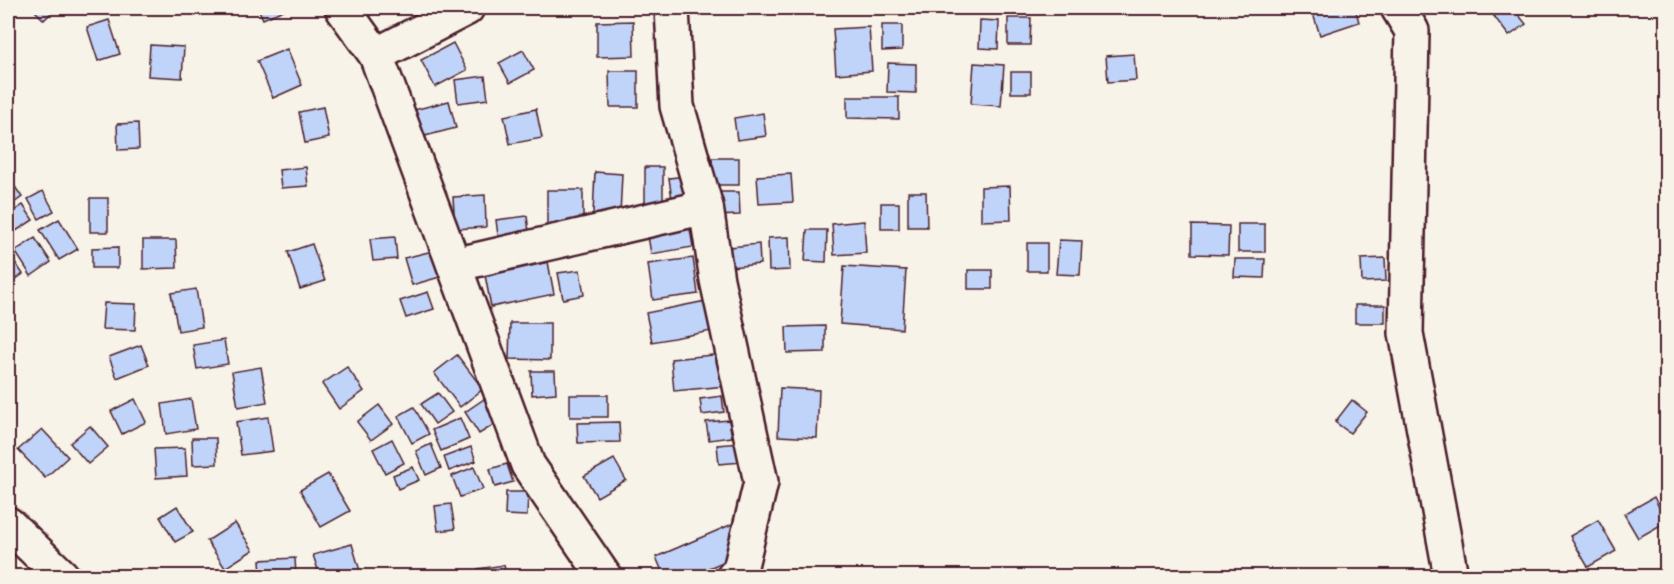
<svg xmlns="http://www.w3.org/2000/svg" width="1674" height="584" viewBox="0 0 1674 584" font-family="'Balsamiq Sans',sans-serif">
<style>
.building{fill:#c0d3f8;stroke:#4a1f2b;stroke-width:1.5}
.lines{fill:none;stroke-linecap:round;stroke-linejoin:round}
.minor-casing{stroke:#4a1f2b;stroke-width:38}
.minor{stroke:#f7f3e8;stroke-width:33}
</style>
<rect width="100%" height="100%" fill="#f7f3e8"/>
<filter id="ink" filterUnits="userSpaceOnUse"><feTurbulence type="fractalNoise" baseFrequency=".0167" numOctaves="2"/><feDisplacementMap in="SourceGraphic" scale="12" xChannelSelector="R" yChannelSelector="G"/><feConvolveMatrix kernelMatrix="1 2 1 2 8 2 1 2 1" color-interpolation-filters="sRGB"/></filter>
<g filter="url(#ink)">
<g class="building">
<polygon points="32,8 49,8 53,11 44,20"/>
<polygon points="258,8 288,8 263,19"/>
<polygon points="712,8 732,8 715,14"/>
<polygon points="1311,8 1355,8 1359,22 1320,35"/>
<polygon points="1502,8 1513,8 1526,24 1509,36 1493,15"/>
<polygon points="1008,18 1031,18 1030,45 1008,45"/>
<polygon points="109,20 120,54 98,61 87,27"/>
<polygon points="980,20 999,21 998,49 979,48"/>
<polygon points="633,21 634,56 597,57 597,22"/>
<polygon points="882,25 902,25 902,50 882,51"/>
<polygon points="869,27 872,71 836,74 833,29"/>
<polygon points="453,43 467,70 435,87 421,60"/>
<polygon points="150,45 184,47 182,78 148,76"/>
<polygon points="287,49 302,85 273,98 257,61"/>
<polygon points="523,50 534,70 510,83 499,63"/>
<polygon points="1134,54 1136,80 1108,82 1106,56"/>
<polygon points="888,63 916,64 916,93 887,92"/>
<polygon points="974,63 1004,65 1001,106 971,104"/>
<polygon points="609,71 638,71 638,107 610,107"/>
<rect x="1011" y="72" width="20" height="21"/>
<polygon points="485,76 488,99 458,103 455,80"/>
<polygon points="847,97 899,97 899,119 847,118"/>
<polygon points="449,101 456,128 421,137 414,110"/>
<polygon points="323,107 329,138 305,143 299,112"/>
<polygon points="536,109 542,138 510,144 504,116"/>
<polygon points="763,113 766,136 737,140 734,118"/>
<polygon points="138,123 139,149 118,150 117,124"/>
<rect x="712" y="158" width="27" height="27"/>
<polygon points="306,167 308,186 281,188 279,170"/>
<rect x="645" y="167" width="18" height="37"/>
<polygon points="595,172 622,174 620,216 593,214"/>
<polygon points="791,174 793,202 759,204 757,176"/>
<polygon points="687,176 691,204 673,207 669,178"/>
<polygon points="11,181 22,197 8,207 8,183"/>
<polygon points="1010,186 1011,220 981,221 981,187"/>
<rect x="547" y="190" width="36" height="38"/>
<polygon points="43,191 54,211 39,219 28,199"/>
<polygon points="713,192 739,192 740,215 714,216"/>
<polygon points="908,192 926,192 927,227 908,227"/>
<polygon points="485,195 486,227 455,229 453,197"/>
<rect x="90" y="198" width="18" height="34"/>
<rect x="881" y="203" width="18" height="26"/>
<polygon points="23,205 33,220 13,233 8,225 8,215"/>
<polygon points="527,216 530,240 499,244 496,220"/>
<polygon points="59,219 78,249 59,260 40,230"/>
<polygon points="864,221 866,253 834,255 832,224"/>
<polygon points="689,223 693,247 651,254 647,230"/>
<rect x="1238" y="224" width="27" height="28"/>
<polygon points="1192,225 1229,226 1228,255 1192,254"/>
<polygon points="807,230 827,230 826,262 805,261"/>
<polygon points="395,237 397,259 373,261 370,239"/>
<polygon points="789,237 790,270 769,271 768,238"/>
<polygon points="35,238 51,262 31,276 15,251"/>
<polygon points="143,240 176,240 177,268 143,269"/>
<polygon points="1059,240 1082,241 1080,275 1056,274"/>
<rect x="1027" y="243" width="20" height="28"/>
<polygon points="312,244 325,281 300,289 288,252"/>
<polygon points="759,244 760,264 721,268 720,248"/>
<polygon points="118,247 118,268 92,268 92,248"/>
<polygon points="433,251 440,277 412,285 404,258"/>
<polygon points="8,252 23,274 9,284 8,282"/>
<polygon points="693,258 698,294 653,300 648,264"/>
<polygon points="1385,258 1386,281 1362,282 1361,259"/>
<polygon points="1235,259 1265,259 1264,278 1234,277"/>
<polygon points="548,262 554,294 491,307 485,275"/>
<polygon points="844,266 906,270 902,329 840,324"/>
<polygon points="580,270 584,295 563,299 558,273"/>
<rect x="968" y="270" width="24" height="19"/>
<polygon points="196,289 202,327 178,331 171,293"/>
<polygon points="428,292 434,309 406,318 400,301"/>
<polygon points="706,301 712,331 652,342 646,313"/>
<polygon points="104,303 136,304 135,330 102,329"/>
<rect x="1355" y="305" width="30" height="18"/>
<polygon points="510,323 550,323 550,360 509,359"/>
<polygon points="825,326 825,352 787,353 786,327"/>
<polygon points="224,340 228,364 197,369 193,345"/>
<polygon points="141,345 149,365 117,378 109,357"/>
<polygon points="723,354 726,386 674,391 671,359"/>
<polygon points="457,355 483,389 460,407 434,373"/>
<polygon points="261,367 267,402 238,407 232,372"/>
<polygon points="347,367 364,391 339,409 322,384"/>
<polygon points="531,371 555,371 556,393 532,395"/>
<polygon points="780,388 819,390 817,438 778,436"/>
<polygon points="438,393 452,412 435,424 421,404"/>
<rect x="570" y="395" width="38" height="22"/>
<polygon points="722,396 724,412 702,415 700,399"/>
<polygon points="487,397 502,420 479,434 465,412"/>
<polygon points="135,399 146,422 122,434 111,411"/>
<polygon points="191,399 196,429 166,434 162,404"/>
<polygon points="1352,400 1367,412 1350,433 1335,422"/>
<polygon points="379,405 393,424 371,440 357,422"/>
<polygon points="414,407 429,434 412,443 398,416"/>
<polygon points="268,417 273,451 241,455 236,422"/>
<polygon points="460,418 469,439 441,451 432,430"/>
<polygon points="729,420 732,437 709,440 706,422"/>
<polygon points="619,422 620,442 578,443 577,423"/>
<polygon points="90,426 108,447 88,464 70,443"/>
<polygon points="42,429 68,457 45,478 18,450"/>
<polygon points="192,438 216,438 217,464 193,465"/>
<polygon points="392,439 404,463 385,473 373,449"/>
<polygon points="741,443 742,462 719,464 717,445"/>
<polygon points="431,444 441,468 426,475 416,451"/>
<polygon points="471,447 476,461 449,471 444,457"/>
<polygon points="185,448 187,476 156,478 154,449"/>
<polygon points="614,459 626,480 597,497 584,476"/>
<polygon points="507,464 513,482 495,487 490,469"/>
<polygon points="413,467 419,480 398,489 393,475"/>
<polygon points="474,467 483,489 460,497 452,476"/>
<polygon points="328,474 350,511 321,527 300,490"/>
<polygon points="506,492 528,492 527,516 505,515"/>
<polygon points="1654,497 1666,522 1638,538 1624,514"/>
<polygon points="451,504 455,529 438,531 435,506"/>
<polygon points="177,506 193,532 175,542 160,517"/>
<polygon points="1598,520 1616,551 1588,567 1570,536"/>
<polygon points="737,522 749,551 690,576 664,576 656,557"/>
<polygon points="235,523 253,550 225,568 207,541"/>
<polygon points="352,544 360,571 343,576 320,576 313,555"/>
<polygon points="295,558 296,576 261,576 260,560"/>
<polygon points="504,565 506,576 479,576 478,569"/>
</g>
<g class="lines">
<g class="minor-casing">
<g id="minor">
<polyline points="342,8 376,55 467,8"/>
<polyline points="672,8 677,106 706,207 717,280 761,482 739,574 734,576"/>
<polyline points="1398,8 1412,31 1406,333 1451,576"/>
<polyline points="376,55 528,465 604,576"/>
<polyline points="454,265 706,207"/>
<polyline points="8,524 62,576"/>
</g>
</g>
<use href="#minor" class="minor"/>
</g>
</g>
<rect width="1674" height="584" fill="none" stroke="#f7f3e8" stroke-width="30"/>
<rect x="15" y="15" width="1644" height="554" fill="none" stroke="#4a1f2b" stroke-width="2" filter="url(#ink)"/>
</svg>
